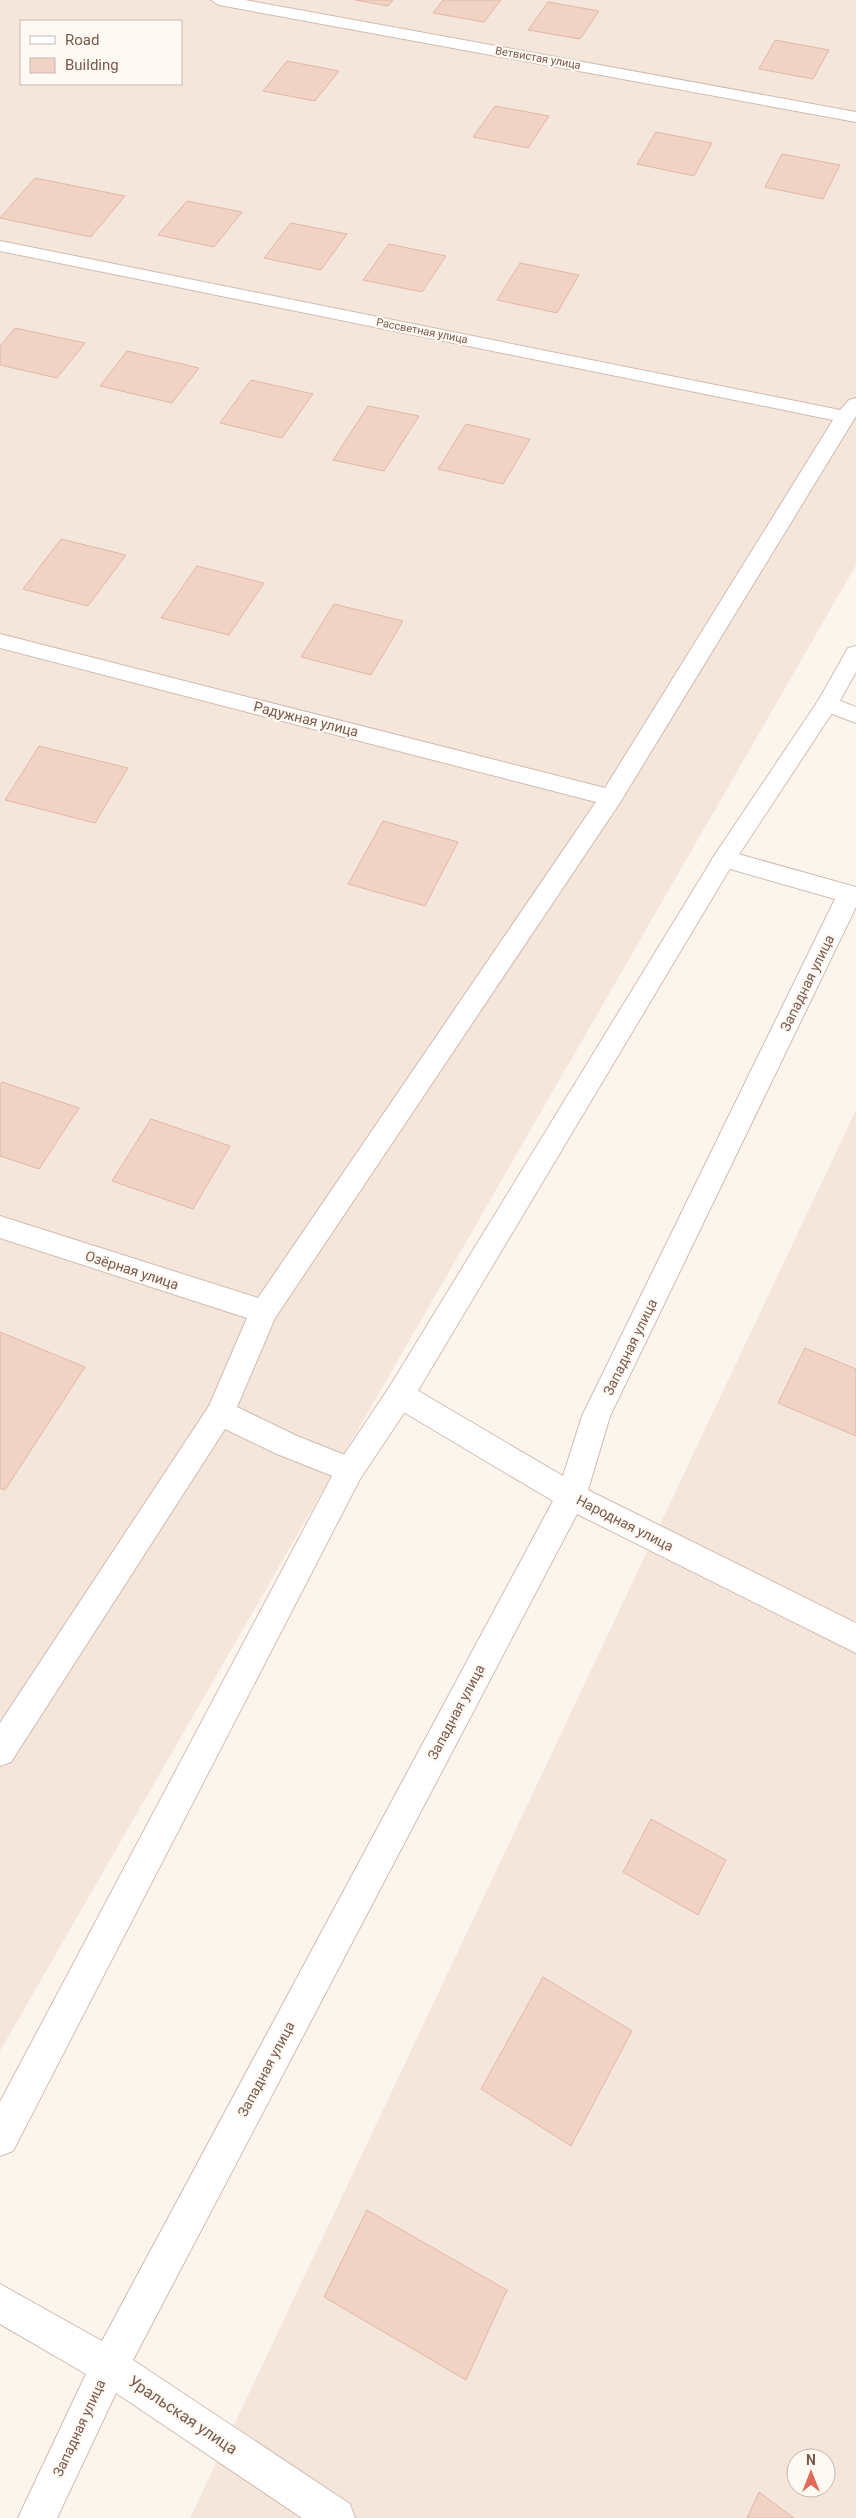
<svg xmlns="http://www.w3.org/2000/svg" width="856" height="2518" viewBox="0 0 856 2518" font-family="Roboto,sans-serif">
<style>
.residential{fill:#f4e6db;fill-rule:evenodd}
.building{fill:#f1d3c5;stroke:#e3b8a6}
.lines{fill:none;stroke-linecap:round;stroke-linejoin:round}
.lane-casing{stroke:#cfbcb1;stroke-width:2}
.street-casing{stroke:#cfbcb1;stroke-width:2}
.secondary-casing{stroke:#d4beb2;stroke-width:2}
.lane{fill:#fff;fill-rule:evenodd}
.street{fill:#fff;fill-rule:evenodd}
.secondary{fill:#fff;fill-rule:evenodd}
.labels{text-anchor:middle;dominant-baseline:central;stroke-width:4.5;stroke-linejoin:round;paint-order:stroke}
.far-street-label{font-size:11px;fill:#785a4f;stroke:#fef9f3}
.street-label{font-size:14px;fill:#785a4f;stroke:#fef9f3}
.near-street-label{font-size:16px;fill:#785a4f;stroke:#fef9f3}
</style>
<rect width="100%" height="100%" fill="#fcf5ed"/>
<g class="residential">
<path d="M0 0H856V565L0 2051ZM21 21H181V84H21Z"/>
<path d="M856 1110V2518H190ZM796 2458H826V2488H796Z"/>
</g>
<g class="building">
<polygon points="355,0 393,0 388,6"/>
<polygon points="443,0 501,0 484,22 433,13"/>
<polygon points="548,2 599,11 580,39 528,30"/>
<polygon points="775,40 829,50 813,79 759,69"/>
<polygon points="287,61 339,71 315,101 263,91"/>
<polygon points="495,106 549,116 528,148 473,137"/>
<polygon points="656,132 712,143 694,176 637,164"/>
<polygon points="782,154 840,165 823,199 765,187"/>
<polygon points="35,178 125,196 91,237 0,218"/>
<polygon points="187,201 242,212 214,247 158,235"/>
<polygon points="291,223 347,234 321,270 264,258"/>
<polygon points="389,244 446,256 422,292 363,280"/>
<polygon points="520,263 579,275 557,313 497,300"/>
<polygon points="15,328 85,343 57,378 0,365 0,346"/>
<polygon points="127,351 199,368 172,403 100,386"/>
<polygon points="251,380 313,394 282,438 220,423"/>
<polygon points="368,406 419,416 384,471 333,460"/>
<polygon points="466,424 530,439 503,484 438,469"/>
<polygon points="61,539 126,555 88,606 23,589"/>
<polygon points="197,566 264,583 229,635 161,618"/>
<polygon points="334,604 403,621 371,675 301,657"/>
<polygon points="39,746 128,768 95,823 5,800"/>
<polygon points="383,821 458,842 425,906 348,884"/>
<polygon points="2,1082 79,1108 39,1169 0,1156 0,1085"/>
<polygon points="151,1119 230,1146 193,1209 112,1181"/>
<polygon points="0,1332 85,1367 5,1490 0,1488"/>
<polygon points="805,1348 856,1369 856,1436 778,1403"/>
<polygon points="651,1819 726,1860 698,1915 623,1872"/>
<polygon points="543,1977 632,2031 571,2146 481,2089"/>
<polygon points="367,2210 507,2290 466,2380 324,2297"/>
<polygon points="759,2492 794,2518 747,2518"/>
</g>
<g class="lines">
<g class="lane-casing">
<polygon id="lane" points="827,696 856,707 856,723 819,709 816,704 819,699"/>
</g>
<g class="street-casing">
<g id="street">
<polygon points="211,0 245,0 856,112 856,122 219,5"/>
<polygon points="0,241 840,410 849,400 856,398 856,416 619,804 275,1318 237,1407 297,1436 360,1461 365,1470 360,1479 350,1483 340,1479 277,1454 225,1429 11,1762 0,1766 0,1723 209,1406 247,1318 0,1238 0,1216 258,1298 596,802 0,648 0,634 605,788 833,420 0,251"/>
<polygon points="724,850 856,887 856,907 610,1416 588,1490 856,1623 856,1653 577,1514 133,2360 350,2504 355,2518 302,2518 116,2393 57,2518 18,2518 86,2374 0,2324 0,2284 102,2341 553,1501 390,1404 386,1395 390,1386 400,1383 410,1386 563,1476 582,1416 835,899 716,865 712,859 716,853"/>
</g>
</g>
<g class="secondary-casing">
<polygon id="secondary" points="856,646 856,672 838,704 732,865 410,1404 360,1479 13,2151 0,2156 0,2102 340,1461 390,1386 716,853 818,701 848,648"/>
</g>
<use href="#lane" class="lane"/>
<use href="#street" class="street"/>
<use href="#secondary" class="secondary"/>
</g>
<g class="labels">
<g class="far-street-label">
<text transform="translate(538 58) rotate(10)">Ветвистая улица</text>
<text transform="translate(422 331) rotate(11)">Рассветная улица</text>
</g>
<g class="street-label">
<text transform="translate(306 719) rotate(14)">Радужная улица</text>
<text transform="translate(807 983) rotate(-64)">Западная улица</text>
<text transform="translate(132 1270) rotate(18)">Озёрная улица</text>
<text transform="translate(630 1347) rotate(-64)">Западная улица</text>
<text transform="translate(625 1523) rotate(27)">Народная улица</text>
<text transform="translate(456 1712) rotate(-62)">Западная улица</text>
<text transform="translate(266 2069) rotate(-62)">Западная улица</text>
<text transform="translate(79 2428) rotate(-65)">Западная улица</text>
</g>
<g class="near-street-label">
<text transform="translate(183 2415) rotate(34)">Уральская улица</text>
</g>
</g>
<rect x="20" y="20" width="162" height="65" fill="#fef9f3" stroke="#c8b9b1"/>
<rect x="30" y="36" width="25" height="8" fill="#ffffff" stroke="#c8b9b1"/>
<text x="65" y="45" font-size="15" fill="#785a4f">Road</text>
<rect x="30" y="58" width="25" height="15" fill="#f1d3c5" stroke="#c8b9b1"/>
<text x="65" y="70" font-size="15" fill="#785a4f">Building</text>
<g transform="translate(811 2473)"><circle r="24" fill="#fef9f3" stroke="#c8b9b1"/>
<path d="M0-4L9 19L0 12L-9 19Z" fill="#e06b58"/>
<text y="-8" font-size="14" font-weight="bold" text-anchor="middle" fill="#785a4f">N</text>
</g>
</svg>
